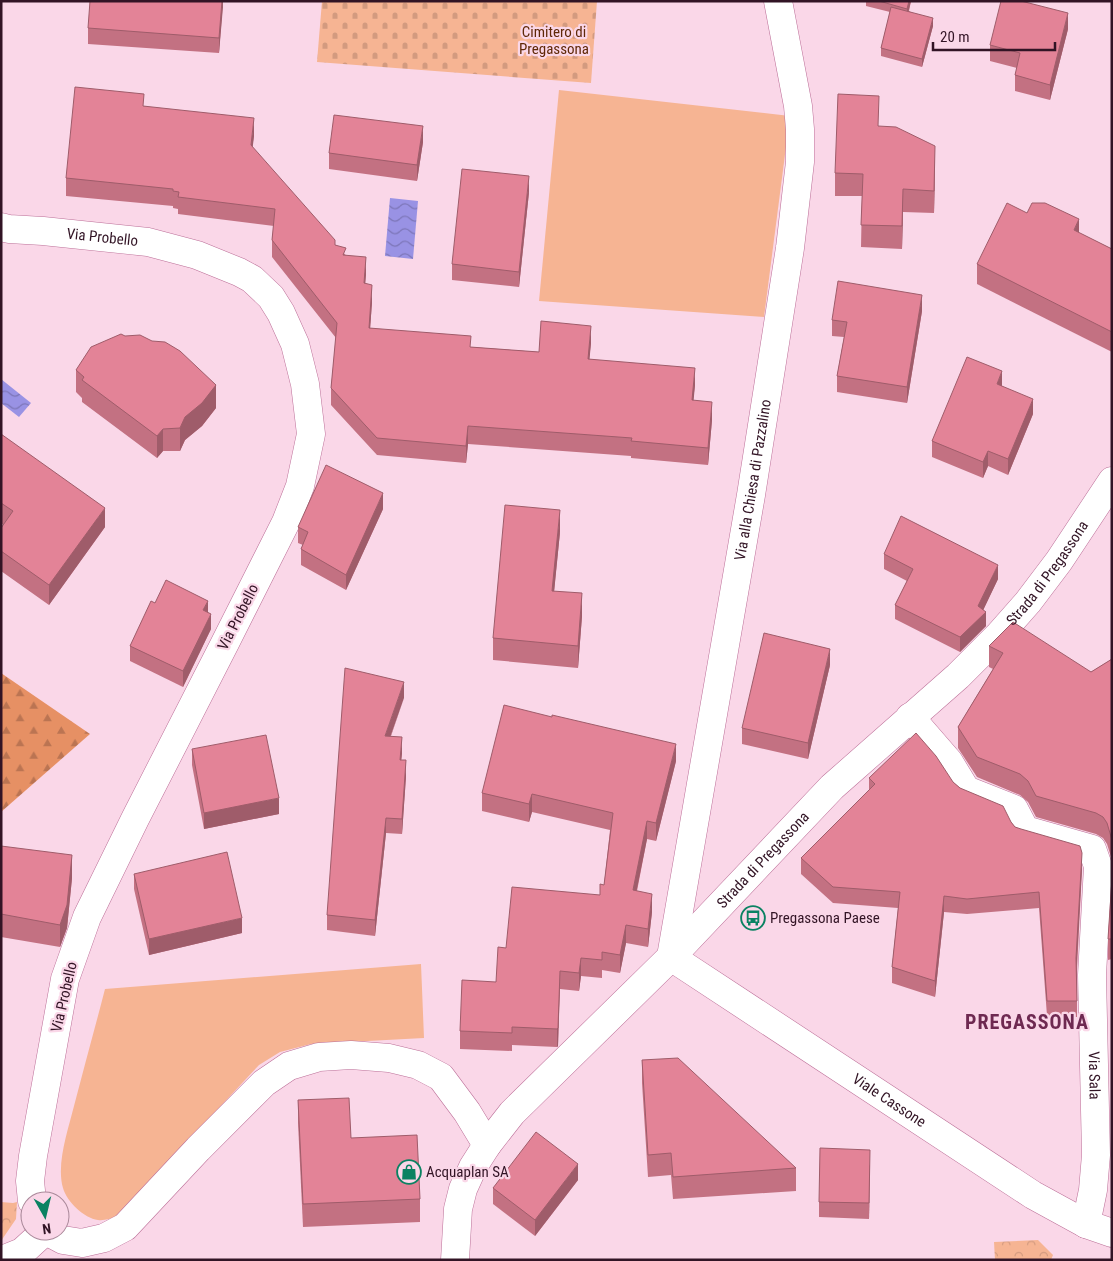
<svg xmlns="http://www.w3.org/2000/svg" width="1113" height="1261" viewBox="0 0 1113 1261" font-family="'Roboto Condensed',sans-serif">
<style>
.green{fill:#f6b493}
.forest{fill:url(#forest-firs)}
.cemetery{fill:url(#cemetery-stones)}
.park{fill:url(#park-crowns)}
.water{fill:url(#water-waves)}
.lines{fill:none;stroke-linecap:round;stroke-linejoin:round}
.minor-casing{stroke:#bc6f98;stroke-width:29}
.tertiary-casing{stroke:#bc6f98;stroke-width:29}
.minor{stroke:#fff;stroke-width:28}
.tertiary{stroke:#fff;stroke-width:28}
.wall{fill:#c37182}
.shaded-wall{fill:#9f5c6a}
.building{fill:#e38397;stroke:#9f5c6a}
.labels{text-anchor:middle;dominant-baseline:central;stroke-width:4.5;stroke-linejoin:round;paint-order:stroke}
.park-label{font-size:15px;fill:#5f2807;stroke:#fad7e8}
.street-label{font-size:15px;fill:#321425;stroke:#fad7e8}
.poi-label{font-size:15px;fill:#321425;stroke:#fad7e8;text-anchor:start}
.district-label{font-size:20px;font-weight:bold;letter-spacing:1px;fill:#6e2951;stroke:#fad7e8}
</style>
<defs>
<pattern id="forest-firs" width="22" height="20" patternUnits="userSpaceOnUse" patternTransform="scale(1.25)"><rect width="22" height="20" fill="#e69064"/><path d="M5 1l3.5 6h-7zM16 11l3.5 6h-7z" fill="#bb7452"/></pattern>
<pattern id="cemetery-stones" width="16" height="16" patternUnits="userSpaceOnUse" patternTransform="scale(1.25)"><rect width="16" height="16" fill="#f6b493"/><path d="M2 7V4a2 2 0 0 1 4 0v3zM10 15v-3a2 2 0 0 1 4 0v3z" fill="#d39a7f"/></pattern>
<pattern id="park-crowns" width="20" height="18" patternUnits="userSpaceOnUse" patternTransform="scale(1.25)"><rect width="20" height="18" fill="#f6b493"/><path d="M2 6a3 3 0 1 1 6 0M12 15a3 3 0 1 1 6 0" fill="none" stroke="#d39a7f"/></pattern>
<pattern id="water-waves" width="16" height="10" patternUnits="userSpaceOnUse" patternTransform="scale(1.25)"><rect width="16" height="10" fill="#9992e4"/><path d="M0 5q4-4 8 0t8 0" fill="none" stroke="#7d76b9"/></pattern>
</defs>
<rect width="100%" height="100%" fill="#fad7e8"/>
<g class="green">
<polygon points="559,90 790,116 764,317 539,301"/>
<path d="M421 964 424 1038 311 1044 280 1052 259 1065 117 1217C111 1218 104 1221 98 1220 84 1218 67 1202 63 1188 56 1164 68 1130 74 1106 84 1067 95 1028 105 989Z"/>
</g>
<polygon class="forest" points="1,673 90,734 1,812"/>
<polygon class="cemetery" points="322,1 597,1 591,83 317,62"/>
<g class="park">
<polygon points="1,1202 13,1203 17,1202 16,1219 1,1241"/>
<polygon points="1038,1240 1053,1255 1051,1260 995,1260 994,1242"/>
</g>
<g class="water">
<polygon points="390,198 418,201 413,259 385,256"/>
<polygon points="1,379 31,403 19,417 1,403"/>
</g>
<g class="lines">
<g class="minor-casing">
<g id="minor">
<path id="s1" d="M1 227 9 229 43 231 148 242 197 255 239 272 252 279 271 297 281 313 295 344 305 384 311 434 300 486 286 522 225 643 135 819 87 917 65 979 33 1156 30 1181 32 1201"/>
<path id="s2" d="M910 717 949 762 966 790 1014 809 1025 830 1092 849 1098 866 1092 975 1096 1155 1093 1190 1086 1224"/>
<path id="s3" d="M671 957 751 495 790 248 800 162V129L798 106 778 1"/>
<polyline points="46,1231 63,1240 82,1243 104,1238 125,1227 198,1149 264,1083 289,1066 319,1057 351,1055 389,1058 418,1065 441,1077 467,1112 487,1145"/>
<polyline points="2,1260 22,1252 45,1231"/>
</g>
</g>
<g class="tertiary-casing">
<g id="tertiary">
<path id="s4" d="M671 957 1033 1195 1086 1224 1112 1233"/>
<path id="s5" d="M455 1260 458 1209 463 1189 473 1167 487 1145 512 1113 671 957 832 787 958 676 998 636 1028 602 1059 561 1112 481"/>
</g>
</g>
<use href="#minor" class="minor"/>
<use href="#tertiary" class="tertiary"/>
</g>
<g class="wall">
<polygon points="223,1 219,53 88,44 88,28"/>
<polygon points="866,1 911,1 909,11 933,26 922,67 881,56 881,48 890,12 866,6"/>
<polygon points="1068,29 1050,100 1015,91 1015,75 1017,68 990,61 990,45"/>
<polygon points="144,106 254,136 252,147 335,245 366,274 365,283 372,302 370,328 471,347 539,352 591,343 589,359 695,385 693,400 712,420 708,465 631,458 631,456 468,444 466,463 377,455 331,405 331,388 336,338 272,257 272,240 274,226 178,214 178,209 173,208 173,206 66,196 66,178"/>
<polygon points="878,126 935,168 934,213 903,212 902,249 861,247 862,196 835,196 835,173"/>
<polygon points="423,142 417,181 329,169 329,153"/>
<polygon points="529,192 519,287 452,280 452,264"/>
<polygon points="1027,213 1079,233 1112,249 1112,352 977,284 977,264"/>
<polygon points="922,311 907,403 837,392 837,376 844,337 832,336 832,320"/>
<polygon points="76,370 216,408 202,426 185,440 180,451 163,451 157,458 82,402 82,398 76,392"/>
<polygon points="1002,386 1033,414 1008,475 988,466 983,478 932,457 932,441"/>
<polygon points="1,434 105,527 49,605 1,571 1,528 3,525 1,523"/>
<polygon points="383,509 346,590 301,565 301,549 303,545 298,543 298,527"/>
<polygon points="560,532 554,591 582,616 578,668 493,660 493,638"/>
<polygon points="884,554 998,579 983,610 986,626 960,652 895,619 895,605 907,581 884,569"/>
<polygon points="155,603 208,612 211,629 183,687 130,661 130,646"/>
<polygon points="989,646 1091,672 1112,659 1112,860 1107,844 1103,838 1096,834 1036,817 1028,802 1020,795 977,777 958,748 958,727 993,669 989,667"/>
<polygon points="830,665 808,759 742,744 742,728"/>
<polygon points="404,698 391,736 402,753 401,760 406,776 402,834 386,833 375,936 327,930 327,915"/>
<polygon points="192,749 279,814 204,829 192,765"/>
<polygon points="676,761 656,841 647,839 637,891 652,912 648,947 626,943 620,973 602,970 602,978 581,976 579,991 560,989 558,1046 557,1047 512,1045 512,1051 460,1049 460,1031 496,982 506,948 600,895 604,885 610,830 532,812 529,822 482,811 482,793"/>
<polygon points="869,778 953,782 960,788 1011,822 1015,827 1082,868 1077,970 1077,1017 1047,1016 1039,908 967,914 944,912 935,997 892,983 892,967 898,908 833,903 801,874 801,858 869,790"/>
<polygon points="1,846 72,878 67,928 60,947 1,937"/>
<polygon points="134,874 242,933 149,955 134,889"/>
<polygon points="1112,879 1112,959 1108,960 1108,939"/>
<polygon points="642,1060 796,1168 796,1191 673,1199 671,1175 648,1177 642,1083"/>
<polygon points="298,1100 351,1138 420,1199 420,1222 303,1227 298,1123"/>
<polygon points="870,1165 869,1219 819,1217 819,1202"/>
<polygon points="578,1180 535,1236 493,1204 493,1188"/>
</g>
<g class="shaded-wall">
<polygon points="222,1 223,1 223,7 219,53 219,38"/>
<polygon points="909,1 911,1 907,17 907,9"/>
<polygon points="1068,13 1068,29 1050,100 1050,85"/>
<polygon points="933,18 933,26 922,67 922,59"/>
<polygon points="254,118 254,136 251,162 251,145"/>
<polygon points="423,126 423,142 417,181 417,165"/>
<polygon points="935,146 935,168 934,213 934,191"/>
<polygon points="529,176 529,192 519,287 519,272"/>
<polygon points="903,189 903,212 902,249 902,226"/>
<polygon points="1079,219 1079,239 1074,230"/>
<polygon points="366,257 366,274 364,300 364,283"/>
<polygon points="372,285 372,302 369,345 369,328"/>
<polygon points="922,295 922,311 907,403 907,387"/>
<polygon points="591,326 591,343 588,376 588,359"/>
<polygon points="695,368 695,385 692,418 692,400"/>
<polygon points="1002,371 1002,387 997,384"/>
<polygon points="216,385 216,408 202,426 185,440 180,451 180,428 185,417"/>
<polygon points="1033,399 1033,414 1008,475 1008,459"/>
<polygon points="712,402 712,420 708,465 708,448"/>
<polygon points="468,426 468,444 466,463 466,446"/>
<polygon points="163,429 163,451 157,458 157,436"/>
<polygon points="988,451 988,466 983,478 983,462"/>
<polygon points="383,493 383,509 346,590 346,575"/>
<polygon points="105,508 105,527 49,605 49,585"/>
<polygon points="560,510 560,532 552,613 552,591"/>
<polygon points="998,565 998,579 979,619 986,612 986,626 960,652 960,637 978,606"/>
<polygon points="582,593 582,616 578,668 578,646"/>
<polygon points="208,601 208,617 203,610"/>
<polygon points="211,614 211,629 183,687 183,671"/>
<polygon points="830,649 830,665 808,759 808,743"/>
<polygon points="404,682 404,698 385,752 385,736"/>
<polygon points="402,737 402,753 400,775 400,760"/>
<polygon points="676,744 676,761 656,841 656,823"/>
<polygon points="406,760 406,776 402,834 402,819"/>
<polygon points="532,794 532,812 529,822 529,804"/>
<polygon points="279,798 279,814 204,829 204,813"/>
<polygon points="386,818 386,833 375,936 375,920"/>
<polygon points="647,821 647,839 633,908 633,890"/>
<polygon points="1082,853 1082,868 1076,974 1076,958"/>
<polygon points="72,855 72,878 67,928 60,947 60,925"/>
<polygon points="652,894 652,912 648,947 648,929"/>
<polygon points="944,896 944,912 935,997 935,981"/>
<polygon points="242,918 242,933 149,955 149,939"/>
<polygon points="626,925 626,943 620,973 620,955"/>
<polygon points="581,958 581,976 579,991 579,973"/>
<polygon points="560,971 558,1046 557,1047 557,1029"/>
<polygon points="870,1150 870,1165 869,1219 869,1203"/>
<polygon points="578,1164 578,1180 535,1236 535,1220"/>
</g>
<g class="building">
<polygon points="90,1 222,1 219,38 88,28"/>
<polygon points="879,1 909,1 907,9"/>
<polygon points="1001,1 1021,1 1068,13 1050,85 1015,75 1020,53 990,45"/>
<polygon points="891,7 933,18 922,59 881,48"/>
<polygon points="75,87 144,94 143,106 254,118 251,145 335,240 335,245 346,248 343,255 366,257 364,283 372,285 369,328 471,336 470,347 539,352 541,321 591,326 588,359 695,368 692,400 712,402 708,448 631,441 632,438 468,426 466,446 377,438 331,388 337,323 272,240 275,209 178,197 179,192 173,191 173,189 66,178"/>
<polygon points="838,94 879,96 878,126 896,127 935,146 934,191 903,189 902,226 861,225 863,174 835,173"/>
<polygon points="334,115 423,126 417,165 329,153"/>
<polygon points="462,169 529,176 519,272 452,264"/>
<polygon points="1007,203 1027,213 1032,203 1045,203 1079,219 1074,230 1112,249 1112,332 977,264"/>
<polygon points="838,281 922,295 907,387 837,376 847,322 832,320"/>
<polygon points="121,334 125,336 140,335 152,341 165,342 180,351 216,385 202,403 185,417 180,428 163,429 157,436 82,380 84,377 76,370 91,347"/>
<polygon points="967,357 1002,371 997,384 1033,399 1008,459 988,451 983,462 932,441"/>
<polygon points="1,434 105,508 49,585 1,551 1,528 13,511 1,503"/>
<polygon points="326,465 383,493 346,575 301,549 308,532 298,527"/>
<polygon points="505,505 560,510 552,591 582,593 578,646 493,638"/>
<polygon points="901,516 998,565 978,606 986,612 960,637 895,605 913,569 884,554"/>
<polygon points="166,580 208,601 203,610 211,614 183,671 130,646 151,601 155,603"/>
<polygon points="1013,622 1091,672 1112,659 1112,840 1107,823 1103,817 1096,813 1036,796 1028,781 1020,774 977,757 958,727 1003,653 989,646"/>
<polygon points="764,633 830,649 808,743 742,728"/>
<polygon points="345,668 404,682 385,736 402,737 400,760 406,760 402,819 386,818 375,920 327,915"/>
<polygon points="504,705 552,717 552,715 676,744 656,823 647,821 633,890 652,894 648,929 626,925 620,955 602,952 602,960 581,958 579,973 560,971 558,1028 557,1029 512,1027 512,1033 460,1031 462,980 496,982 498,947 506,948 512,887 600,895 600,884 604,885 613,813 532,794 529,804 482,793"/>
<polygon points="916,733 936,756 953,782 960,788 1003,806 1011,822 1015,827 1021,829 1080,846 1082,853 1076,958 1077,1001 1047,1001 1039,892 967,899 944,896 935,981 892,967 900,892 833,887 801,858 875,784 869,778"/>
<polygon points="266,735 279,798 204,813 192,749"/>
<polygon points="1,846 72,855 67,905 60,925 1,914"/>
<polygon points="227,852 242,918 149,939 134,874"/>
<polygon points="1112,879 1112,939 1108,939"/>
<polygon points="678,1058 796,1168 673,1177 671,1153 648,1155 642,1060"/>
<polygon points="349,1098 351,1138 417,1135 420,1199 303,1204 298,1100"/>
<polygon points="536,1132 578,1164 535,1220 493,1188"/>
<polygon points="820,1148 870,1150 869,1203 819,1202"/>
</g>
<defs>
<g id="bus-ring" transform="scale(1.25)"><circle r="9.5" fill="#fad7e8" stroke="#0b8262" stroke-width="1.5"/><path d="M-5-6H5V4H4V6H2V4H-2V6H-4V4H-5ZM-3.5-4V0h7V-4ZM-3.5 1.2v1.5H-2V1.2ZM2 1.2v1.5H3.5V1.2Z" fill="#0b8262"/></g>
<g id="shop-ring" transform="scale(1.25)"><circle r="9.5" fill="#fad7e8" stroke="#0b8262" stroke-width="1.5"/><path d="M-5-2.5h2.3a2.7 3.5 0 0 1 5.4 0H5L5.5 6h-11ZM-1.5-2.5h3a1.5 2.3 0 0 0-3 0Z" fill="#0b8262"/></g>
</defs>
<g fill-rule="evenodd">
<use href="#bus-ring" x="753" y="918"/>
<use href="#shop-ring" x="409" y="1172"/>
</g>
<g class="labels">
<g class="park-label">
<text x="554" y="32">Cimitero di<tspan x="554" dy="17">Pregassona</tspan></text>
</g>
<g class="street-label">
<text stroke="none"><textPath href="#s1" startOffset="102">Via Probello</textPath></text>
<text stroke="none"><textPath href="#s3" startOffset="484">Via alla Chiesa di Pazzalino</textPath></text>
<text stroke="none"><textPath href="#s5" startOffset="924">Strada di Pregassona</textPath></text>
<text transform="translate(238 617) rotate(-63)">Via Probello</text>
<text stroke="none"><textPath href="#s5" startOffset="519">Strada di Pregassona</textPath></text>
<text transform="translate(64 997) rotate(-77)">Via Probello</text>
<text stroke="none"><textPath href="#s2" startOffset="465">Via Sala</textPath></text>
<text stroke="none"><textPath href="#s4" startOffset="261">Viale Cassone</textPath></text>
</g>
<g class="poi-label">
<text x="770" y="918">Pregassona Paese</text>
<text x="426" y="1172">Acquaplan SA</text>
</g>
<g class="district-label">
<text x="1027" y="1022">PREGASSONA</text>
</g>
</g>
<rect width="1113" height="1261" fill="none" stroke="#321425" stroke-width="5"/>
<g transform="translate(45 1216) rotate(172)"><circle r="24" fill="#fad7e8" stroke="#aa899a"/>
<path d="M0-4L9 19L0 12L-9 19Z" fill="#0b8262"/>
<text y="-8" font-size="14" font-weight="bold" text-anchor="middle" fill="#321425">N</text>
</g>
<path d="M933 42v8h122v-8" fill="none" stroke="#321425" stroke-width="2.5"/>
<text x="940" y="42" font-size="15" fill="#321425" stroke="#fad7e8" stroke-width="4" paint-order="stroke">20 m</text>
</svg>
